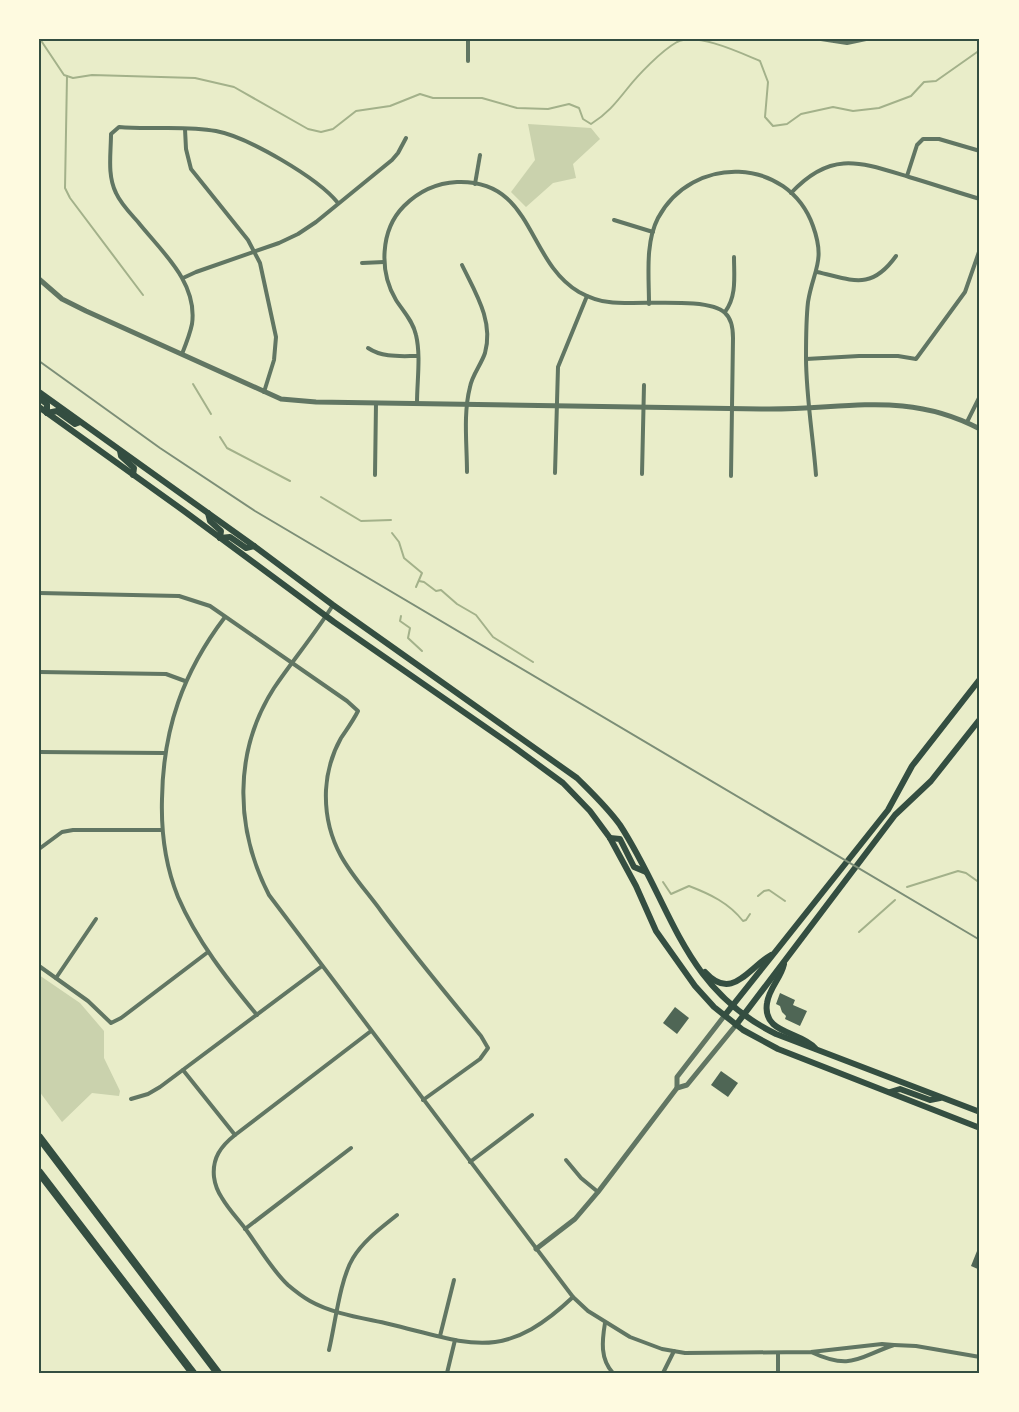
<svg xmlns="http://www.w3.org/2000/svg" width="1019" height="1412" viewBox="0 0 1019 1412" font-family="Overpass,sans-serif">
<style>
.green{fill:#cad2ad}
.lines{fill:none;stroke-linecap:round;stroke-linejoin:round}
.stream{stroke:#a3b18a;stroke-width:2}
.building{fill:#4f6655}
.minor{stroke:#617663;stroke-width:4}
.tertiary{stroke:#617663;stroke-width:5}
.secondary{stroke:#344e41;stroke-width:6}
.motorway{stroke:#344e41;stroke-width:8}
.rail{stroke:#7c8e77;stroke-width:2}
.neatline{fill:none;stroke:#344e41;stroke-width:2}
</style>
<rect width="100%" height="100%" fill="#e9edc9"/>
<g class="green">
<polygon points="528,124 591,128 600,139 573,164 576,178 553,183 526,207 511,192 535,160"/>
<polygon points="39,975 80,1003 104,1031 104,1058 120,1091 119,1096 92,1093 62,1122 39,1091"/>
</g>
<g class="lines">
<g class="stream">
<path d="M40 39 64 75 73 78 92 75 195 78 234 87 308 129 321 132 333 129 356 111 390 106 420 94 433 98H482L517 108 548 109 569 104 579 108 583 119 591 124C607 114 615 104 627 89 638 75 661 51 677 42 697 32 741 53 760 61L768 82 765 117 773 126 787 124 801 114 833 107 853 111 879 108 911 96 924 82 936 81 980 50"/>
<polyline points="67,76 65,188 70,198 143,295"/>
<polyline points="193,384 211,414"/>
<polyline points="220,437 227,448 290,481"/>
<polyline points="321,497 361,521 391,520"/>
<polyline points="392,533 399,542 404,558 422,573 416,587"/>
<polyline points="419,581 424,582 436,591 441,590 457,604 476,615 493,637 533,662"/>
<polyline points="401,616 400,621 410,628 408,638 422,651"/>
<path d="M663 882 671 894 689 886C710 894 729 903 743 921L746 920 750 914"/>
<polyline points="907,887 958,871 966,873 980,883"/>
<polyline points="758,896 764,891 769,890 785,901"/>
<polyline points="859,932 895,900"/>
</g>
</g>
<g class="building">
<polygon points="780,993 795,1000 793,1005 807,1011 800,1026 785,1019 786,1016 782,1012 780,1006 776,1004"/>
<polygon points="675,1007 689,1018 677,1034 663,1023"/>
<polygon points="721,1071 738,1083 728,1097 711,1085"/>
<polygon points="977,1251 980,1252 980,1270 971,1266"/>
</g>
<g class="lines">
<g class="minor">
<polyline points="468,39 468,61"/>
<polyline points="821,39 847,43 866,39"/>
<polyline points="185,129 186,149 191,169 248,240 260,263 276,337 274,360 264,392"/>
<polyline points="907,176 917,145 923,139 939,139 980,151"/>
<polyline points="475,184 480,155"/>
<path d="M791 193C831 150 860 162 909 177 933 184 956 192 980 199"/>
<polyline points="614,220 653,232"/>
<polyline points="362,263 384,262"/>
<path d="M462 265C475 292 494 321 485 353 481 365 472 375 470 387 463 414 467 445 467 472"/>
<path d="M817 272C853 280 871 291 896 256"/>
<polyline points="183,278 196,272 279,243 298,234 316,222 392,160 398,153 406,138"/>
<path d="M649 304C649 276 645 243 658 218 692 154 788 156 813 226 826 262 813 270 808 302 806 320 806 339 806 357 806 396 813 436 816 475"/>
<path d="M725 312C737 296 734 276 734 257"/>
<path d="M368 348C383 358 400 356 418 356"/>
<path d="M182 354C186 344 190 334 192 324 198 282 161 251 138 222 130 213 121 204 116 193 107 175 111 153 111 134L119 127C151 130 184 125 216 131 248 137 318 178 338 203"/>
<polyline points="806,359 859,356 898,356 916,359 965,292 980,249"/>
<path d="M417 403C417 381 421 356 416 335 413 321 403 311 396 300 379 272 380 230 404 206 418 192 437 183 457 182 534 179 526 261 579 292 588 297 598 301 609 302 634 306 709 296 725 313 732 319 733 329 733 338L731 476"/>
<polyline points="967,422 980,396"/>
<polyline points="555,473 558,367 587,296"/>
<polyline points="642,474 644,385"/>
<polyline points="375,475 376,403"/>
<path d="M39 593 179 596 210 606 347 701 358 711C353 721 347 729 341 738 332 754 327 773 326 790 325 813 330 836 341 856 352 876 368 893 381 911 413 954 447 995 481 1036L488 1048 480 1059 423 1100"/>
<path d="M333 605C315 634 293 660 274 688 233 752 235 829 269 895L573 1297 588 1311 630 1337 662 1349 685 1353 811 1352 882 1344 894 1345C858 1357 852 1371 811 1352"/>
<path d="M225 617C183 672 163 729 162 799 161 833 165 865 178 897 197 941 227 979 257 1015"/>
<polyline points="39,672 166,674 185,681"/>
<polyline points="39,752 164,753"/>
<polyline points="39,849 62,832 73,830 161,830"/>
<polyline points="39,966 88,1001 111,1023 121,1018 208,952"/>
<polyline points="56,978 96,919"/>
<path d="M371 1031 235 1135C221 1146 212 1158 214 1177 215 1185 218 1192 222 1198 229 1210 239 1220 247 1231 260 1249 272 1270 288 1285 295 1291 303 1297 310 1301 333 1314 363 1318 389 1324 472 1344 503 1363 573 1297"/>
<polyline points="183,1070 235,1135"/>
<polyline points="131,1099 148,1094 160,1087 322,966"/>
<polyline points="566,1160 581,1178 598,1192"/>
<polyline points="470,1162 532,1115"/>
<polyline points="245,1229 351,1148"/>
<path d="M605 1323C602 1341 600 1359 613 1373"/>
<polyline points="440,1336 454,1280"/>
<polyline points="894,1345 916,1346 980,1357"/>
<path d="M329 1350C335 1325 340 1279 353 1258 364 1240 381 1228 397 1215"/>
<polyline points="778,1353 778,1373"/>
<polyline points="447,1373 455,1340"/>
<polyline points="663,1373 674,1351"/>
</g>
<g class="tertiary">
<path d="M39 279 62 299 86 311 281 399 316 402C464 405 613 406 761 409 842 411 904 389 980 429"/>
<polyline points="677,1088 677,1077 725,1015"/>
<polyline points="536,1249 575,1219 598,1192 677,1088 687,1085 736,1025"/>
</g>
<g class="secondary">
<path d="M39 392 254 546 333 605 577 778C592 793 607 807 620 825 672 905 682 988 776 1034L980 1112"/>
<polyline points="39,398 47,404 47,413"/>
<polyline points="39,407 184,511 334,622 514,747 563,783 590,811 610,838 636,886 656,931 695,986 714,1007 743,1030 778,1049 980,1128"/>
<polyline points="47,413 57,411 75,424 80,422"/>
<polyline points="120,451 121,456 134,468 133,475"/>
<polyline points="208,513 210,521 221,531 220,538"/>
<polyline points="220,538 230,537 246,548 254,546"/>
<polyline points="610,838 620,839 634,867 646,872"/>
<path d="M784 964C781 978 769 988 767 1003 762 1034 800 1031 815 1048"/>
<path d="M705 972C732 1002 748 968 771 955"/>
<polyline points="725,1015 888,810 912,766 980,679"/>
<polyline points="736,1025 895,815 931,781 980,719"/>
<polyline points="890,1092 900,1089 930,1100 940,1098"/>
</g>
<g class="motorway">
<polyline points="39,1137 218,1373"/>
<polyline points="39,1172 193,1373"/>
</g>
<polyline class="rail" points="39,361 160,448 255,511 980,940"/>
</g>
<rect width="1019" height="1412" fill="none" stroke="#fefae0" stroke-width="81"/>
<rect x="40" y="40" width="938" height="1332" class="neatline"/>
</svg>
